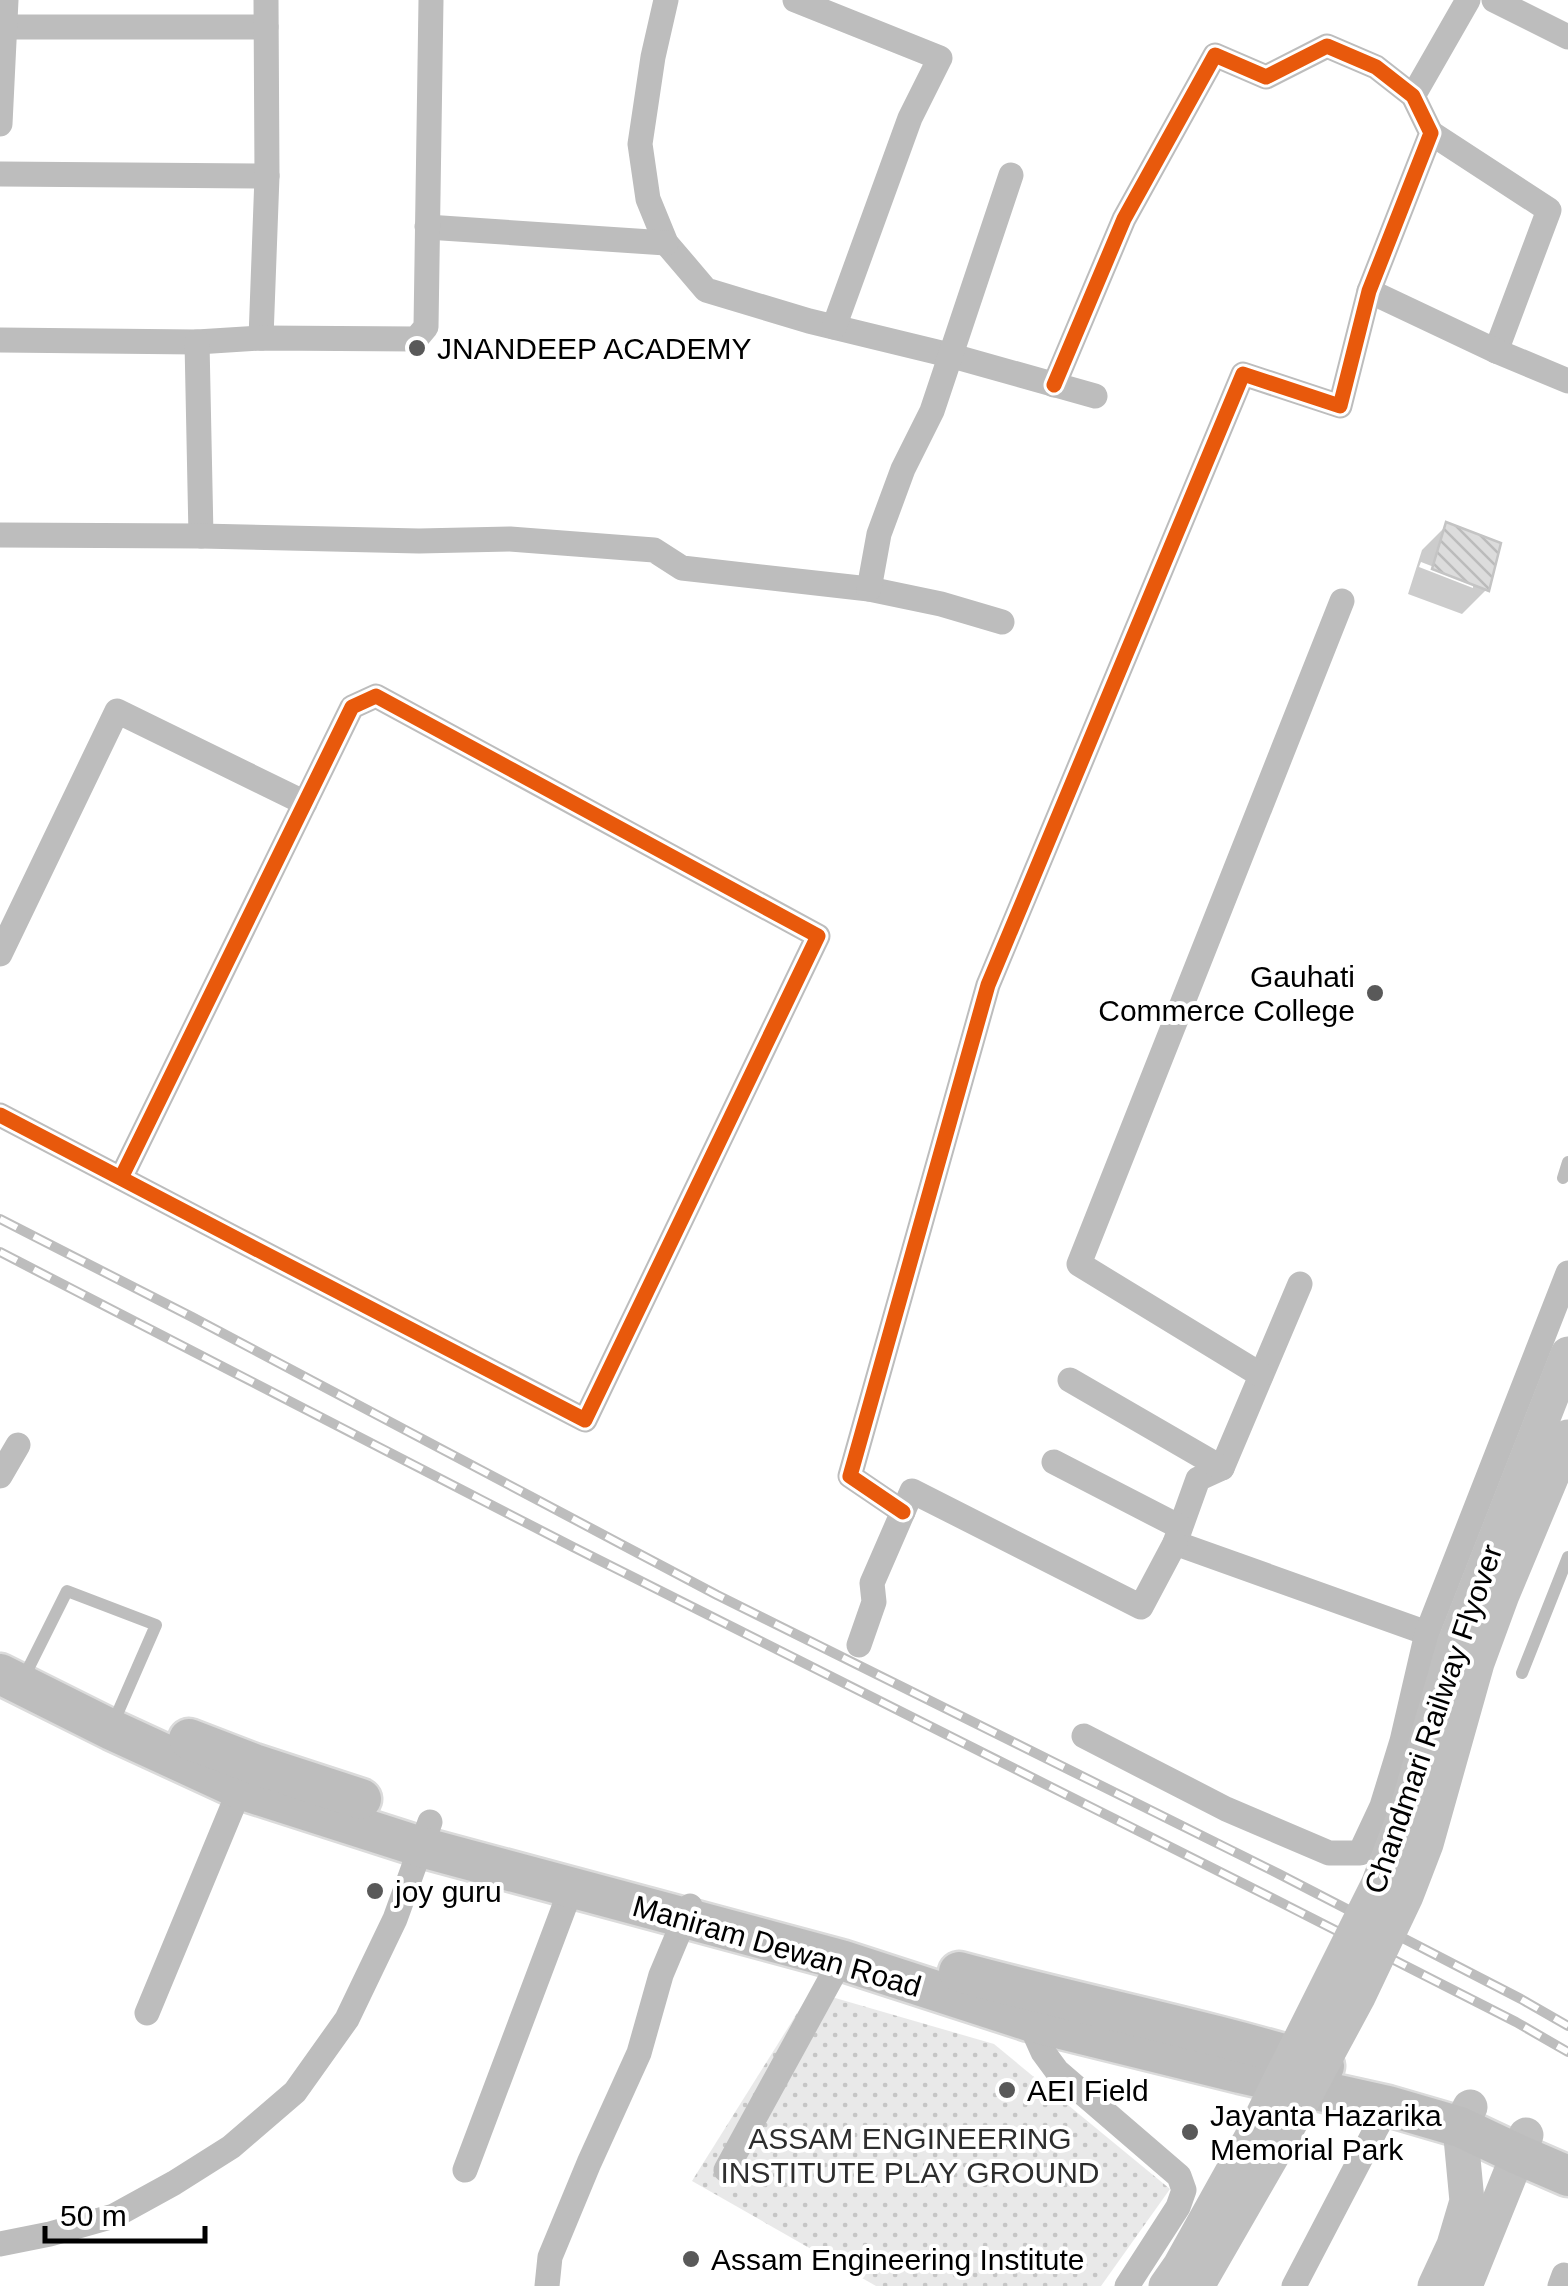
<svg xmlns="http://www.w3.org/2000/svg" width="1568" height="2286" viewBox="0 0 1568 2286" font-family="Arial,sans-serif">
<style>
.park{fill:url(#park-dots)}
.shadow{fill:#0003;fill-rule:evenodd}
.building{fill:url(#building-back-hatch);stroke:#c4c4c4;stroke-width:2.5}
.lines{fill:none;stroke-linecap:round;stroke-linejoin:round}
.primary-casing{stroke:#dbdbdb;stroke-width:45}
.lane{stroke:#bdbdbd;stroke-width:12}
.street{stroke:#bdbdbd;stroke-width:25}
.secondary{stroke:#c0c0c0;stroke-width:35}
.primary{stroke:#bdbdbd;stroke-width:40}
.rail-casing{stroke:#bdbdbd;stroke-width:10}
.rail{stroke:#fff;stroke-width:6;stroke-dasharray:19;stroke-linecap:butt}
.secondary-bridge{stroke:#c0c0c0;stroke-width:35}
.cycleway-casing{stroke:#fff;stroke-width:21}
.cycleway{stroke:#e8590c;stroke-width:15}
.poi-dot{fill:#595959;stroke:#fff;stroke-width:4}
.labels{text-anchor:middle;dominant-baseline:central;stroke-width:8;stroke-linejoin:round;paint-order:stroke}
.poi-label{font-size:30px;fill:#000;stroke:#fff;text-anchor:start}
.street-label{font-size:30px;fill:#000;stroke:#fff}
.park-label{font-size:30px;fill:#2e2e2e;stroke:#fff}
</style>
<defs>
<pattern id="park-dots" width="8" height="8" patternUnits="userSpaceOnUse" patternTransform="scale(2.5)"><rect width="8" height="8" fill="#e9e9e9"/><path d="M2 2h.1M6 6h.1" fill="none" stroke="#c6c6c6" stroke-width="1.8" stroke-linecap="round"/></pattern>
<pattern id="building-back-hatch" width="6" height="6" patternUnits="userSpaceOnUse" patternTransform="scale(2.5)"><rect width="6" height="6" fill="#dcdcdc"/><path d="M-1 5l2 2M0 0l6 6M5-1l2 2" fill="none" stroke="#bbb"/></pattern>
</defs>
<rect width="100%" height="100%" fill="#fff"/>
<polygon class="park" points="811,1991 994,2044 1170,2189 1101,2286 876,2286 692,2181"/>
<path class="shadow" d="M1447 525 1487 589 1462 614 1408 594 1422 550ZM1421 562 1473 582V588L1419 567Z"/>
<polygon class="building" points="1446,522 1501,543 1489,591 1432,569"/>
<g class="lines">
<g class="primary-casing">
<g id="primary">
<polyline points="0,1674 112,1730 240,1789 421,1847 841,1960 1029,2021 1240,2073 1388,2106 1460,2127 1517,2154 1568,2176"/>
<polyline points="189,1739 254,1764 361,1799"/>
<path d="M959 1972C1081 2005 1204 2029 1324 2066"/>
</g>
</g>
<g class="lane">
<polyline points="1563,1178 1568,1162"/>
<polyline points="1522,1673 1568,1557"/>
<polyline points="23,1679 67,1591 156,1625 118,1712"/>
</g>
<g class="street">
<polyline points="666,0 653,57 640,144 648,199 666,243 706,290 809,321 949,355 1095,396"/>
<polyline points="795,0 940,58 910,118 834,327"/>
<polyline points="1494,0 1568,37"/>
<polyline points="0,27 266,27"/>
<polyline points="1413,96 1468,0"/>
<polyline points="0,124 6,0"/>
<polyline points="1431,133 1549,210 1496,351"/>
<polyline points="0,174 267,176"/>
<polyline points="427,227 666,243"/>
<polyline points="1369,291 1496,351 1568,381"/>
<polyline points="261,338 267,176 266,0"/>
<polyline points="0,340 197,342 261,338 416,339 426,327 431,0"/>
<polyline points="197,342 201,536"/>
<polyline points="0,535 201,536 419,541 510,539 654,550 682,568 869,589 941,604 1002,622"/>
<polyline points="869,589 879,534 903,469 932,411 1011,175"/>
<polyline points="0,954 117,711 305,803"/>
<path d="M0 1115C195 1217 389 1319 585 1420L818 936 376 696 352 707 121 1178"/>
<polyline points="1300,1284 1222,1468 1198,1479 1175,1543 1427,1633"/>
<polyline points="1261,1375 1079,1264 1342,601"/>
<polyline points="1070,1380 1222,1468"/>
<polyline points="1054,1462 1180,1527"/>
<polyline points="0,1476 18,1445"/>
<polyline points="903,1512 850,1476 988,985 1243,374 1340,406 1369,291 1431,133 1413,96 1376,67 1327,46 1266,77 1215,55 1124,219 1054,385"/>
<polyline points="859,1645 874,1602 872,1583 912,1491 1141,1607 1175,1543"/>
<polyline points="1084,1736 1226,1809 1329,1853 1360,1853 1382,1806 1402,1741 1427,1633 1568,1273"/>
<polyline points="1032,2012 1029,2021 1043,2052 1057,2071 1179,2176 1184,2190 1178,2207 1127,2286"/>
<polyline points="147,2013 240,1789"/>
<polyline points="465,2170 571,1889"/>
<polyline points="726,2170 841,1960"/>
<polyline points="0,2244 50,2234 114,2216 174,2183 231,2147 295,2092 347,2019 395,1919 430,1822"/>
<polyline points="547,2286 550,2257 589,2163 639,2053 661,1975 690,1906"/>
<polyline points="1294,2286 1388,2106"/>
<polyline points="1560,2286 1564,2275"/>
</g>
<g class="secondary">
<polyline points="1435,2286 1454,2245 1467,2201 1460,2127 1470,2107"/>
<polyline points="1465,2286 1526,2135"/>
</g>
<use href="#primary" class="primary"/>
<g class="rail-casing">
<g id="rail">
<polyline points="0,1219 192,1317 717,1595 1279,1874 1521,1999 1568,2026"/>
<polyline points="0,1252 573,1547 1268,1896 1516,2022 1568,2052"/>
</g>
</g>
<use href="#rail" class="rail"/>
<g class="secondary-bridge">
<polyline points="1166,2286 1180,2266 1253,2135 1378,1885 1408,1807 1454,1645 1568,1354"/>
<polyline points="1197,2286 1277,2147 1358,1997 1406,1896 1426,1844 1477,1663 1502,1595 1568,1437"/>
</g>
<g class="cycleway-casing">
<g id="cycleway">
<path d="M0 1115C195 1217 389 1319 585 1420L818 936 376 696 352 707 121 1178"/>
<polyline points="903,1512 850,1476 988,985 1243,374 1340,406 1369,291 1431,133 1413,96 1376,67 1327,46 1266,77 1215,55 1124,219 1054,385"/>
</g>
</g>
<use href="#cycleway" class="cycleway"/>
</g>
<g class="poi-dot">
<circle cx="417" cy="348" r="10"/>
<circle cx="1375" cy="993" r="10"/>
<circle cx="375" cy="1891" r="10"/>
<circle cx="1007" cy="2090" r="10"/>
<circle cx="1190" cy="2132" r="10"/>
<circle cx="691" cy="2259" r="10"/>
</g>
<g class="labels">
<g class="poi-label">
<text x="437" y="348">JNANDEEP ACADEMY</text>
<text x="1355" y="976" text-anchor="end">Gauhati<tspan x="1355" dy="34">Commerce College</tspan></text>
<text x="395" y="1891">joy guru</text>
<text x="1027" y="2090">AEI Field</text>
<text x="1210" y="2115">Jayanta Hazarika<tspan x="1210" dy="34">Memorial Park</tspan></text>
<text x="711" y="2259">Assam Engineering Institute</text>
</g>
<g class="street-label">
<text transform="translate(1433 1719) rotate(-71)">Chandmari Railway Flyover</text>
<text transform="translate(777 1946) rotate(16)">Maniram Dewan Road</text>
</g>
<g class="park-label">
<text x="910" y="2138">ASSAM ENGINEERING<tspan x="910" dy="34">INSTITUTE PLAY GROUND</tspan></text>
</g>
</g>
<path d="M45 2226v15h160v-15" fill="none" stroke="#000000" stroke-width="5"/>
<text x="60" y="2226" font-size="30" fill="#000000" stroke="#ffffff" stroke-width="8" paint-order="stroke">50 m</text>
</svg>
